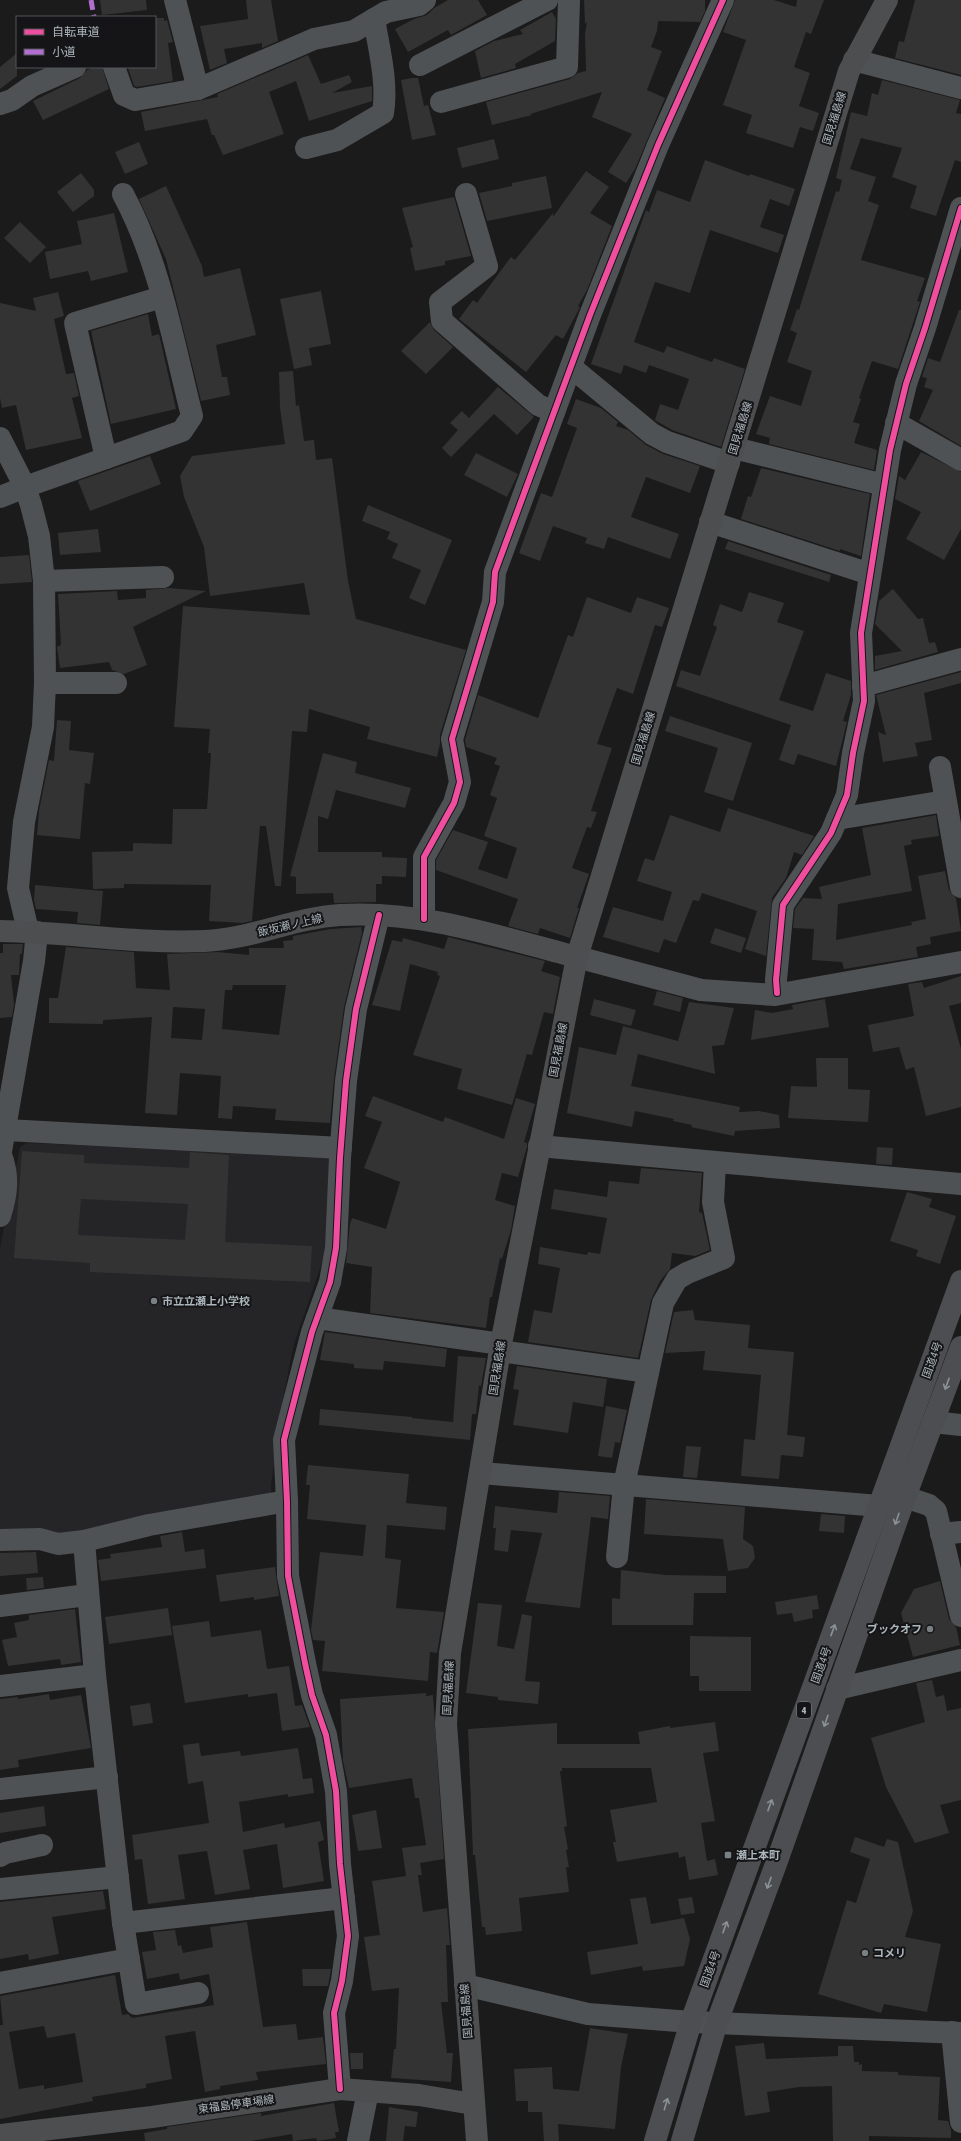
<svg xmlns="http://www.w3.org/2000/svg" width="961" height="2141" viewBox="0 0 961 2141" font-family="'Asap Condensed','Noto Sans JP',sans-serif">
<style>
.built{fill:#252528}
.building{fill:#333;fill-rule:evenodd}
.lines{fill:none;stroke-linecap:round;stroke-linejoin:round}
.minor{stroke:#4f5254;stroke-width:22}
.major{stroke:#4c4e50;stroke-width:22}
.highway{stroke:#4c4e51;stroke-width:22}
.quiet{stroke:#b36fd0;stroke-width:5;stroke-dasharray:10 5;stroke-linecap:butt}
.cycleway-casing{stroke:#151517;stroke-width:8}
.cycleway{stroke:#ef4d9e;stroke-width:6}
.oneway{stroke:#8a9297}
.poi-dot{fill:#798084;stroke:#151517;stroke-width:1.5}
.labels{text-anchor:middle;dominant-baseline:central;stroke-width:4;stroke-linejoin:round;paint-order:stroke}
.shield{fill:#151517;stroke:#7f868b;stroke-width:1}
.shield-label{font-size:10px;font-weight:bold;fill:#acb6bd}
.street-label{font-size:11px;fill:#acb6bd;stroke:#151517}
.poi-label{font-size:11px;font-weight:bold;fill:#acb6bd;stroke:#151517;text-anchor:start}
</style>
<rect width="100%" height="100%" fill="#1b1b1b"/>
<polygon class="built" points="27,1143 192,1149 333,1158 324,1257 294,1344 284,1393 271,1485 272,1507 154,1523 0,1539 0,1248 20,1147"/>
<g class="building">
<polygon points="100,0 146,0 147,10 102,15"/>
<polygon points="246,0 271,0 278,41 262,48 262,43 224,49 227,63 210,70 200,26 248,19"/>
<polygon points="448,0 478,0 487,15 451,35 448,30 408,52 395,29 414,19 427,15 434,8"/>
<polygon points="584,0 705,0 705,11 700,22 658,21 657,31 651,47 662,51 647,90 665,98 635,169 626,183 608,172 632,134 592,117 602,92 530,114 532,115 492,125 486,102 570,79 578,73 586,71 585,34 587,22 585,24"/>
<polygon points="735,0 774,0 796,7 797,0 824,0 811,34 806,32 794,67 810,73 799,106 819,113 813,131 800,127 793,148 746,133 752,115 723,105 746,40 723,32"/>
<polygon points="915,0 961,0 961,75 895,58 899,41 904,42"/>
<polygon points="552,12 556,19 555,41 515,64 516,68 481,78 475,51 494,41 523,34 520,30"/>
<polygon points="155,18 164,18 164,21 167,20 173,42 168,43 173,81 137,87 134,86 128,68 155,67"/>
<polygon points="17,53 17,76 0,89 0,67"/>
<polygon points="308,55 321,84 349,75 352,82 332,93 372,86 372,101 309,121 296,81 269,92 284,134 223,155 214,135 212,135 207,119 145,131 141,112 218,97 217,94"/>
<polygon points="94,67 102,67 109,89 43,120 33,101 80,78 87,70"/>
<polygon points="412,78 418,78 424,106 428,105 436,135 412,140 401,80"/>
<polygon points="882,80 960,100 956,113 961,114 961,162 955,160 936,216 910,208 917,186 892,177 902,148 861,138 850,169 876,177 868,201 879,205 861,260 925,278 917,301 920,302 898,369 872,361 859,398 861,399 853,422 860,424 854,443 877,450 874,470 769,444 770,438 756,434 770,396 801,406 812,371 787,362 797,333 790,330 797,309 799,310 836,191 839,192 842,180 836,178 851,112 867,116 872,93 878,95"/>
<polygon points="494,139 499,159 462,168 457,148"/>
<polygon points="139,142 148,164 125,174 115,152"/>
<polygon points="705,160 749,176 750,174 795,189 789,206 770,199 760,227 784,235 778,253 710,230 690,293 655,282 634,342 664,353 667,346 712,362 714,358 745,369 721,447 672,430 655,420 660,404 678,410 689,379 649,365 646,373 624,365 621,374 591,364 646,210 649,212 657,190 690,202"/>
<polygon points="586,171 609,187 590,213 612,226 587,290 578,306 580,307 577,313 563,339 556,335 526,372 459,319 473,300 477,303 511,257 515,260 553,213 553,217"/>
<polygon points="81,173 94,190 94,196 73,212 57,192"/>
<polygon points="546,176 552,208 487,221 479,193 512,186 512,183"/>
<polygon points="166,186 202,266 204,277 240,268 256,335 216,345 222,377 227,377 230,395 201,401 166,259 139,199"/>
<polygon points="454,197 471,256 445,261 445,265 415,271 410,248 413,247 402,208"/>
<polygon points="114,213 128,272 91,281 88,271 50,279 45,252 82,244 77,221"/>
<polygon points="20,222 46,247 30,263 4,238"/>
<polygon points="321,291 331,344 309,348 312,365 294,369 280,299"/>
<polygon points="58,292 64,316 54,319 66,374 74,373 79,396 72,398 82,438 26,450 16,405 2,408 0,398 0,303 36,311 33,298"/>
<polygon points="959,310 961,310 961,446 919,421 933,390 924,387 927,378 922,377 928,358 940,362"/>
<polygon points="148,314 152,336 159,334 176,409 111,424 91,331"/>
<polygon points="430,322 434,330 453,347 426,374 401,351"/>
<polygon points="293,371 296,406 299,405 304,441 314,440 316,460 332,458 348,581 356,619 466,650 440,735 440,744 437,757 367,739 370,727 309,709 307,732 292,731 281,886 275,886 266,826 260,826 252,921 242,923 209,921 211,885 124,884 124,888 93,889 92,852 133,851 133,843 172,844 173,809 207,809 211,753 208,753 210,729 174,727 183,606 310,615 304,583 210,596 204,547 184,497 180,476 192,456 285,444 280,408 279,372"/>
<polygon points="498,387 534,417 517,435 494,414 451,457 442,448 458,430 450,423 462,411 469,418"/>
<polygon points="576,399 601,408 618,422 616,426 628,430 646,445 663,454 700,466 690,493 646,477 631,517 679,534 670,559 608,537 604,549 585,543 587,538 553,526 540,561 519,553 541,493 552,497 577,428 567,424"/>
<polygon points="921,452 961,472 961,529 944,560 906,539 921,512 895,499 899,476 905,480"/>
<polygon points="476,453 518,474 507,497 464,475"/>
<polygon points="150,456 161,484 90,511 78,481"/>
<polygon points="761,468 870,494 861,556 840,549 840,551 741,519 748,496 751,497"/>
<polygon points="368,505 452,540 425,605 409,598 421,570 392,558 398,544 387,539 390,532 362,521"/>
<polygon points="98,529 101,552 60,555 58,533"/>
<polygon points="728,541 831,575 829,582 725,549"/>
<polygon points="29,555 32,582 0,584 0,557"/>
<polygon points="168,588 206,591 133,627 147,665 124,674 112,670 109,662 60,668 57,647 61,645 58,594 117,591 118,600 146,598 146,590"/>
<polygon points="893,589 918,619 923,618 929,643 935,642 938,652 875,670 875,656 902,651 875,624 879,601"/>
<polygon points="749,592 784,603 777,622 804,631 779,700 813,711 826,673 851,681 851,695 843,721 847,722 836,766 798,754 794,765 779,760 791,725 676,686 681,670 700,676 717,627 713,625 720,604 742,612"/>
<polygon points="587,597 631,613 637,597 669,608 662,627 655,625 633,694 617,688 597,744 612,748 591,811 597,812 591,828 587,827 572,868 589,874 577,908 579,908 570,938 540,928 538,934 508,926 518,899 436,870 436,860 453,830 488,842 478,869 507,879 517,848 484,836 497,798 490,795 500,766 494,764 497,758 466,747 465,740 478,695 538,718 568,635 573,637"/>
<polygon points="961,672 961,683 924,693 932,740 915,743 918,756 883,762 878,732 886,735 876,695"/>
<polygon points="670,716 752,743 733,801 704,792 718,748 665,731"/>
<polygon points="57,720 71,721 69,750 94,753 90,784 85,783 80,839 37,835 39,811 49,760 54,761"/>
<polygon points="323,753 357,762 355,773 411,788 405,808 336,790 328,819 318,816 318,852 382,852 382,857 407,858 406,877 382,876 382,884 376,884 376,902 334,903 333,893 296,894 296,877 290,876"/>
<polygon points="728,808 814,836 802,855 794,852 786,878 772,898 766,956 745,949 757,911 702,893 699,901 693,900 676,943 664,939 659,953 603,937 613,907 663,921 672,892 637,881 645,858 654,861 670,815 720,832"/>
<polygon points="936,815 939,836 911,840 912,844 904,846 912,891 838,904 836,940 912,925 911,922 926,919 918,876 945,871 949,890 956,898 961,931 930,937 931,944 916,947 918,957 844,969 842,962 812,960 814,929 793,928 795,909 803,898 822,899 819,887 871,875 862,828"/>
<polygon points="35,885 103,891 100,925 77,923 78,912 36,909 34,900"/>
<path d="M361 927 362 933 344 1007 334 1079 330 1123 275 1120 276 1109 233 1106 232 1119 218 1118 221 1076 180 1073 177 1115 145 1113 152 1017 103 1020V1024L49 1023V998H58L66 947 134 952 136 988 170 990 167 954 218 952 249 955V948H284L283 941 293 940V936L331 929ZM233 985H286L279 1035 222 1029 225 990H232ZM173 1007 205 1009 202 1040 171 1038Z"/>
<polygon points="715,928 746,938 741,953 710,943"/>
<polygon points="448,937 545,961 541,971 560,977 553,1014 544,1012 532,1055 527,1054 512,1105 457,1089 462,1069 413,1055 440,976 437,975 438,972 410,964 400,1011 372,1005 392,940 402,942 403,938 444,949"/>
<polygon points="3,944 23,944 22,954 20,954 19,975 11,975 14,1004 12,1017 0,1018 0,953 3,953"/>
<polygon points="961,976 961,1003 949,1006 961,1049 961,1107 926,1116 914,1067 906,1070 899,1047 873,1052 868,1025 914,1016 908,984 922,982 924,988"/>
<polygon points="657,991 683,998 680,1012 653,1005"/>
<polygon points="594,999 636,1010 631,1026 590,1015"/>
<polygon points="825,999 829,1027 751,1040 755,1010 772,1013 793,1009 792,1005"/>
<polygon points="689,1002 734,1008 724,1045 712,1046 715,1074 638,1054 631,1086 740,1107 739,1112 759,1111 779,1115 780,1128 735,1131 734,1136 691,1127 692,1125 673,1121 674,1119 635,1111 632,1127 567,1113 579,1047 616,1055 623,1026 678,1041"/>
<polygon points="816,1058 848,1058 848,1089 870,1090 868,1122 788,1118 791,1086 817,1087"/>
<polygon points="373,1096 443,1122 445,1117 504,1139 516,1098 535,1104 524,1142 527,1143 527,1147 518,1177 502,1173 495,1200 515,1206 511,1230 502,1259 500,1258 492,1297 490,1297 486,1328 370,1313 372,1267 346,1263 350,1224 352,1218 386,1229 400,1182 364,1168 382,1122 365,1116"/>
<polygon points="877,1147 893,1148 892,1165 876,1164"/>
<path d="M22 1151 84 1155V1163L189 1168 190 1152 229 1155 225 1242 312 1246 310 1282 90 1272V1263L14 1258ZM81 1199 188 1204 185 1240 78 1235Z"/>
<polygon points="641,1168 702,1173 699,1212 702,1213 710,1250 695,1256 672,1253 670,1269 660,1281 651,1300 638,1358 528,1342 534,1310 552,1313 560,1268 538,1264 540,1247 587,1255 588,1252 600,1254 607,1218 551,1209 554,1189 607,1197 609,1181 639,1184"/>
<polygon points="907,1192 932,1199 929,1207 956,1216 940,1264 916,1256 918,1250 890,1241"/>
<polygon points="693,1310 695,1320 750,1325 748,1348 794,1352 787,1435 805,1437 803,1457 781,1455 779,1479 741,1476 744,1439 755,1440 761,1375 703,1370 705,1351 665,1353 674,1312"/>
<polygon points="325,1332 447,1349 445,1367 384,1361 383,1370 354,1368 354,1364 320,1360"/>
<polygon points="458,1356 486,1358 481,1386 479,1385 476,1414 472,1414 470,1440 319,1425 320,1409 412,1417 412,1418 453,1422"/>
<polygon points="517,1366 607,1379 603,1407 573,1402 568,1433 513,1425 519,1390 513,1389"/>
<polygon points="606,1406 627,1410 620,1443 615,1442 612,1458 598,1456"/>
<polygon points="686,1446 701,1447 697,1478 683,1477"/>
<polygon points="308,1465 409,1474 406,1503 447,1507 445,1530 387,1525 385,1558 401,1560 396,1608 444,1612 437,1653 430,1652 428,1681 322,1671 325,1641 313,1640 311,1630 320,1552 363,1556 366,1525 307,1519 310,1485 306,1485"/>
<polygon points="559,1492 610,1496 608,1519 591,1517 580,1608 525,1602 542,1533 511,1530 508,1552 494,1550 496,1528 493,1528 495,1506 557,1513"/>
<polygon points="646,1499 745,1507 743,1539 753,1546 755,1558 748,1568 728,1571 723,1539 644,1534"/>
<polygon points="821,1514 845,1516 844,1533 819,1531"/>
<polygon points="182,1532 185,1552 204,1549 206,1568 101,1581 98,1560 111,1558 110,1554 162,1547 160,1536"/>
<polygon points="36,1552 38,1573 0,1576 0,1553"/>
<polygon points="275,1567 279,1596 254,1600 254,1597 220,1602 216,1575"/>
<polygon points="621,1570 666,1575 726,1576 726,1593 694,1593 693,1625 612,1625 612,1598 620,1599"/>
<polygon points="43,1577 44,1588 27,1590 26,1578"/>
<polygon points="940,1581 949,1619 956,1627 960,1645 913,1657 901,1613 914,1589"/>
<polygon points="817,1595 819,1609 812,1610 813,1618 794,1622 792,1613 777,1615 775,1602"/>
<polygon points="478,1603 502,1605 497,1646 514,1649 522,1614 532,1616 525,1681 540,1682 538,1704 498,1700 498,1697 466,1693"/>
<polygon points="168,1608 172,1635 109,1644 105,1617"/>
<polygon points="75,1609 81,1662 61,1665 60,1659 8,1666 2,1640 17,1637 14,1623 29,1620 29,1615"/>
<polygon points="209,1621 211,1637 261,1630 267,1669 289,1666 295,1706 302,1705 310,1727 282,1731 277,1693 248,1697 248,1694 185,1703 172,1626"/>
<polygon points="690,1636 751,1637 751,1691 699,1691 699,1676 690,1676"/>
<polygon points="932,1680 936,1697 944,1695 947,1711 961,1708 961,1800 940,1805 949,1833 915,1843 886,1787 871,1738 925,1722 916,1683"/>
<polygon points="426,1693 426,1696 433,1695 444,1859 420,1863 422,1875 418,1875 423,1912 447,1908 450,1945 446,1945 448,2002 441,2002 447,2053 453,2053 451,2082 391,2078 394,2049 396,2049 399,1988 372,1991 364,1937 380,1935 372,1881 406,1876 402,1848 426,1845 419,1798 415,1798 412,1778 349,1788 343,1761 340,1699"/>
<polygon points="49,1694 50,1700 81,1695 91,1748 18,1760 19,1767 0,1770 0,1699 18,1697 18,1699"/>
<polygon points="150,1703 153,1723 133,1726 130,1706"/>
<polygon points="715,1722 719,1751 703,1753 715,1821 701,1823 707,1861 715,1859 718,1875 689,1880 685,1856 679,1858 678,1852 617,1862 613,1842 616,1842 610,1810 657,1802 651,1768 562,1768 562,1771 560,1771 567,1826 564,1827 568,1849 566,1850 569,1867 566,1867 569,1892 519,1898 522,1931 486,1935 485,1927 482,1927 475,1855 473,1855 468,1729 557,1723 557,1744 640,1744 638,1732 670,1726 670,1728"/>
<polygon points="199,1743 201,1756 240,1751 241,1756 298,1748 303,1779 312,1778 314,1793 288,1797 288,1794 239,1802 243,1832 284,1823 285,1828 320,1821 324,1840 318,1842 324,1881 283,1888 277,1844 243,1850 250,1889 215,1895 207,1851 178,1855 185,1899 148,1904 142,1859 135,1860 132,1835 209,1823 203,1781 188,1784 183,1745"/>
<polygon points="44,1806 46,1826 0,1833 0,1813"/>
<polygon points="376,1810 382,1848 358,1851 352,1815"/>
<polygon points="855,1837 884,1847 887,1839 898,1842 913,1911 905,1937 941,1944 927,2012 884,2004 881,2013 818,1994 847,1900 856,1903 870,1859 850,1852"/>
<polygon points="103,1891 106,1909 52,1917 59,1954 29,1960 28,1954 0,1959 0,1902"/>
<polygon points="646,1897 651,1924 684,1918 690,1939 684,1966 643,1971 642,1966 591,1975 587,1952 638,1944 630,1899"/>
<polygon points="692,1897 695,1913 681,1915 678,1899"/>
<path d="M247 1922 263 2027 296 2024 298 2040 323 2037 326 2064 256 2072 258 2080 220 2086V2089L205 2092 195 2031 165 2036 172 2079 146 2084V2088L92 2097 93 2101 0 2119V2025H3L0 1996 115 1975 122 2015 128 2014 132 2018 214 2005 209 1974 180 1980 179 1973 147 1979 142 1952 156 1950 153 1932 175 1930 178 1946 181 1945 183 1953 213 1947 210 1927ZM44 2026 47 2038 75 2033 83 2082 44 2089V2085L19 2089 9 2032Z"/>
<polygon points="302,1969 331,1969 328,1986 303,1986"/>
<polygon points="590,2028 628,2034 621,2067 615,2129 558,2124 559,2141 544,2141 542,2112 528,2112 528,2101 516,2101 514,2069 552,2067 553,2089 579,2091"/>
<polygon points="764,2043 766,2059 838,2056 838,2046 853,2046 854,2062 859,2062 859,2065 862,2064 862,2071 898,2072 898,2075 940,2077 938,2120 948,2121 951,2130 951,2138 869,2136 869,2141 833,2141 832,2086 799,2087 767,2092 770,2112 745,2116 735,2046"/>
<polygon points="350,2053 363,2053 363,2069 351,2069"/>
<polygon points="334,2103 339,2132 335,2132 336,2138 317,2141 316,2138 293,2141 292,2134 251,2141 145,2141 144,2133 167,2129 167,2127 261,2113 261,2116"/>
<polygon points="389,2107 418,2112 416,2127 405,2126 403,2141 386,2141"/>
</g>
<g class="lines">
<g class="minor">
<polyline points="175,0 198,89"/>
<polyline points="854,60 961,88"/>
<polyline points="420,65 547,0"/>
<polyline points="114,67 124,95 135,100 198,89 314,39 354,31 386,12 419,5 425,0"/>
<polyline points="441,102 567,67 569,0"/>
<polyline points="0,104 12,100 32,86 75,67"/>
<path d="M306 148 337 140 383 113C388 83 379 49 374 19"/>
<polyline points="466,194 487,266 440,302 442,321 538,405 554,412"/>
<polyline points="571,367 652,434 667,442 729,463"/>
<polyline points="896,423 961,460"/>
<polyline points="0,438 25,487 31,505 39,536 44,581 45,683 43,727 24,822 18,888 28,931"/>
<polyline points="734,448 884,485"/>
<polyline points="106,458 75,323 162,297"/>
<path d="M0 497 25 487 182 431 192 416C173 341 160 263 123 194"/>
<polyline points="710,522 870,574"/>
<polyline points="44,581 163,577"/>
<polyline points="45,683 116,683"/>
<polyline points="863,686 961,659"/>
<polyline points="940,767 961,887"/>
<polyline points="837,819 945,801"/>
<polyline points="424,919 424,857 454,803 460,782 452,739 493,602 495,572 590,315 658,145 723,0"/>
<polyline points="577,957 701,990 775,995 961,962"/>
<polyline points="777,993 776,980 783,905 831,833 847,795 853,753 864,701 861,633 890,450 906,384 925,328 961,208"/>
<polyline points="6,1130 341,1148"/>
<polyline points="539,1146 961,1184"/>
<polyline points="0,1157 34,961 37,932"/>
<path d="M0 1216C7 1194 9 1176 1 1155"/>
<polyline points="317,1318 501,1344"/>
<polyline points="500,1351 648,1372"/>
<polyline points="933,1422 961,1425"/>
<polyline points="481,1473 879,1506"/>
<polyline points="905,1497 929,1505 936,1511 961,1616"/>
<polyline points="941,1534 961,1532"/>
<polyline points="0,1540 40,1539 58,1544 84,1541 149,1525 287,1501"/>
<polyline points="84,1541 95,1675 123,1923 136,2004 198,1993"/>
<polyline points="617,1557 624,1485 663,1303 677,1279 687,1273 724,1258 713,1202 715,1163"/>
<polyline points="0,1606 87,1595"/>
<polyline points="0,1686 95,1675"/>
<polyline points="837,1689 961,1660"/>
<polyline points="0,1789 107,1777"/>
<polyline points="0,1856 5,1853 42,1845"/>
<polyline points="0,1889 118,1877"/>
<polyline points="123,1923 344,1898"/>
<polyline points="0,1983 129,1959"/>
<polyline points="465,1985 588,2014 691,2022 961,2033"/>
<polyline points="952,2032 961,2122"/>
<polyline points="340,2089 334,2013 342,1981 348,1936 340,1864 336,1791 326,1735 312,1695 305,1663 288,1576 287,1501 284,1440 312,1332 330,1282 336,1248 340,1158 346,1081 356,1009 379,915"/>
<polyline points="358,2141 368,2091"/>
</g>
<g class="major">
<path d="M0 931C68 932 136 944 205 941 251 939 294 918 340 915 422 910 499 937 577 957"/>
<polyline points="0,2135 152,2117 340,2089 419,2095 473,2104"/>
<polyline points="477,2141 446,1724 450,1653 501,1344 577,957 849,71 887,0"/>
</g>
<g class="highway">
<polyline points="655,2141 691,2022 961,1281"/>
<polyline points="682,2141 717,2022 776,1864 905,1497 961,1347"/>
</g>
<polyline class="quiet" points="91,0 94,17"/>
<g class="cycleway-casing">
<g id="cycleway">
<polyline points="424,919 424,857 454,803 460,782 452,739 493,602 495,572 590,315 658,145 723,0"/>
<polyline points="777,993 776,980 783,905 831,833 847,795 853,753 864,701 861,633 890,450 906,384 925,328 961,208"/>
<polyline points="340,2089 334,2013 342,1981 348,1936 340,1864 336,1791 326,1735 312,1695 305,1663 288,1576 287,1501 284,1440 312,1332 330,1282 336,1248 340,1158 346,1081 356,1009 379,915"/>
</g>
</g>
<use href="#cycleway" class="cycleway"/>
</g>
<defs><path id="oneway-shaft" d="M-6 0H5M1.5-3L5.5 0L1.5 3" fill="none" stroke-width="1.6" stroke-linecap="round" stroke-linejoin="round"/></defs>
<g class="oneway">
<use href="#oneway-shaft" transform="translate(947 1384) rotate(110)"/>
<use href="#oneway-shaft" transform="translate(897 1519) rotate(109)"/>
<use href="#oneway-shaft" transform="translate(833 1630) rotate(-70)"/>
<use href="#oneway-shaft" transform="translate(826 1721) rotate(109)"/>
<use href="#oneway-shaft" transform="translate(770 1805) rotate(-70)"/>
<use href="#oneway-shaft" transform="translate(769 1883) rotate(110)"/>
<use href="#oneway-shaft" transform="translate(725 1927) rotate(-70)"/>
<use href="#oneway-shaft" transform="translate(666 2104) rotate(-73)"/>
</g>
<g class="poi-dot">
<circle cx="154" cy="1301" r="4"/>
<circle cx="930" cy="1629" r="4"/>
<rect x="724" y="1851" width="8" height="8" rx="2"/>
<circle cx="865" cy="1953" r="4"/>
</g>
<g class="labels">
<rect class="shield" x="797" y="1702" width="14" height="16" rx="3"/>
<g class="shield-label">
<text x="804" y="1710">4</text>
</g>
<g class="street-label">
<text transform="translate(834 118) rotate(-73)">国見福島線</text>
<text transform="translate(740 428) rotate(-73)">国見福島線</text>
<text transform="translate(643 738) rotate(-73)">国見福島線</text>
<text transform="translate(290 925) rotate(-13)">飯坂瀬ノ上線</text>
<text transform="translate(558 1050) rotate(-79)">国見福島線</text>
<text transform="translate(932 1360) rotate(-70)">国道4号</text>
<text transform="translate(497 1368) rotate(-81)">国見福島線</text>
<text transform="translate(821 1665) rotate(-70)">国道4号</text>
<text transform="translate(448 1688) rotate(-87)">国見福島線</text>
<text transform="translate(710 1969) rotate(-70)">国道4号</text>
<text transform="translate(466 2011) rotate(-94)">国見福島線</text>
<text transform="translate(236 2104) rotate(-8)">東福島停車場線</text>
</g>
<g class="poi-label">
<text x="162" y="1301">市立立瀬上小学校</text>
<text x="922" y="1629" text-anchor="end">ブックオフ</text>
<text x="736" y="1855">瀬上本町</text>
<text x="873" y="1953">コメリ</text>
</g>
</g>
<rect x="16" y="16" width="140" height="52" fill="#151517" stroke="#515559"/>
<rect x="24" y="29" width="20" height="6" fill="#ef4d9e" stroke="#515559"/>
<text x="52" y="36" font-size="12" fill="#acb6bd">自転車道</text>
<rect x="24" y="49" width="20" height="6" fill="#b36fd0" stroke="#515559"/>
<text x="52" y="56" font-size="12" fill="#acb6bd">小道</text>
</svg>
